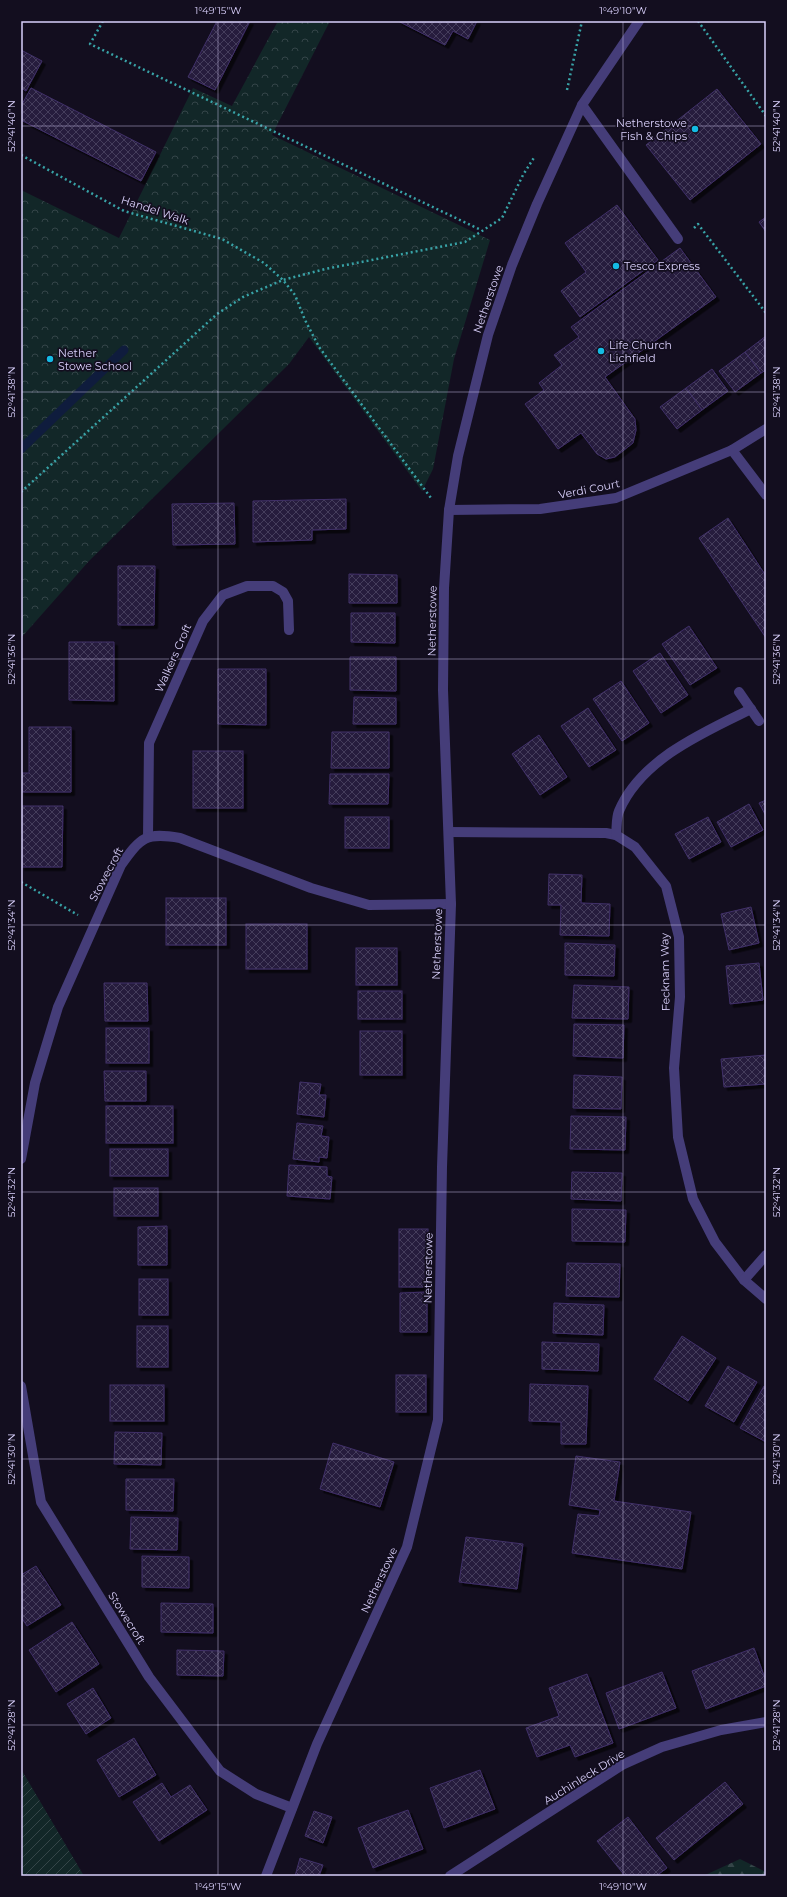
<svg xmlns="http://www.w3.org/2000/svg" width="787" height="1897" viewBox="0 0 787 1897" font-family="Montserrat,sans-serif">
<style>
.forest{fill:url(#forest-firs)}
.park{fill:url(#park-crowns)}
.garden{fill:url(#garden-furrows)}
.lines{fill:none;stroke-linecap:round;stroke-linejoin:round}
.stream{stroke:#0f1c3d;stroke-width:9}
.building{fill:url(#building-cross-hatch);stroke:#403068;filter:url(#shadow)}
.path{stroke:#38a3a7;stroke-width:2.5;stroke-dasharray:2 3;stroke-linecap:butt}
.minor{stroke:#453d79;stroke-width:10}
.ticks{fill:none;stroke:#d9d0fb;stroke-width:1;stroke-opacity:0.45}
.poi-dot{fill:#14bbe3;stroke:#130e1f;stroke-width:1.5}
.labels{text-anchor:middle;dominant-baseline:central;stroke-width:3.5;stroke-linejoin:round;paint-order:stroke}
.poi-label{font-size:11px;fill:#d9d0fb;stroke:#130e1f;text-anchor:start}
.street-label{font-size:11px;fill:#d9d0fb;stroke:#130e1f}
.neatline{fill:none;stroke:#d9d0fb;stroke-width:1.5}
.ticks-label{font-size:10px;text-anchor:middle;fill:#d9d0fb}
</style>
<defs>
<pattern id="forest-firs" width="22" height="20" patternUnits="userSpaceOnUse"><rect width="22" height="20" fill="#122728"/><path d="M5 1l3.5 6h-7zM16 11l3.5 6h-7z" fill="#344548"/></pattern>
<pattern id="park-crowns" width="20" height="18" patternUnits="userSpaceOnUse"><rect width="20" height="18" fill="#122728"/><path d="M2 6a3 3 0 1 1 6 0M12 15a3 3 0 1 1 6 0" fill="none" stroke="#344548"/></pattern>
<pattern id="garden-furrows" width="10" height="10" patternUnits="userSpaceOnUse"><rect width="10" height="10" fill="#122728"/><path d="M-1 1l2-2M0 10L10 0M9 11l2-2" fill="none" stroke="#344548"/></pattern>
<pattern id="building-cross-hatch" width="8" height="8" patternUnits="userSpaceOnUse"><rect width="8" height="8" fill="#261c3e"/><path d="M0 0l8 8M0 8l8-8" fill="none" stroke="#453c5b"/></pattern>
<filter id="shadow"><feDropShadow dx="3.5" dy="3.5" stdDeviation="0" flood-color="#0009"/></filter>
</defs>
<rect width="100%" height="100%" fill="#130e1f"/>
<polygon class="forest" points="740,1859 766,1872 766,1876 703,1876"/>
<polygon class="park" points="278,21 330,21 272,135 490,240 454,359 433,469 422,491 309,337 289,364 89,561 21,638 21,190 119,238 193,88 232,106"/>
<polygon class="garden" points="21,1769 84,1876 21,1876"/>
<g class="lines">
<polyline class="stream" points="21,449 124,350"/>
</g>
<g class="building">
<polygon points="217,21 250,21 215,90 188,77"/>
<polygon points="398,21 477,21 468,39 453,31 445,45"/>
<polygon points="21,50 42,61 26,91 21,88"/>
<polygon points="31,88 156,152 141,181 21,120 21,106"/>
<polygon points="717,89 761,144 690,200 646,145"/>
<polygon points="617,205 658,260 580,317 561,291 586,272 565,243"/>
<polygon points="766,217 766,232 759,222"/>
<polygon points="680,248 716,297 605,377 635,419 636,430 633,443 615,457 606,459 597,454 581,433 558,449 525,404 544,390 539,383 562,365 554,355 579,337 571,327"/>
<polygon points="766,336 766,370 761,373 745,352"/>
<polygon points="745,352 761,373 735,392 719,371"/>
<polygon points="712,369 728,391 702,410 686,388"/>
<polygon points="686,388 702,410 677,429 660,407"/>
<polygon points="346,499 346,529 312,530 312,540 253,542 253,501"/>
<polygon points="234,503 235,544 173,545 172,504"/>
<polygon points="728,518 766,576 766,638 699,538"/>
<polygon points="118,566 155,566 154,625 118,625"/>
<polygon points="349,574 397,575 397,603 349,603"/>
<polygon points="351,613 395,613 395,643 351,642"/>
<polygon points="689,626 717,668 690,685 662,644"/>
<polygon points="69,642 114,642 114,701 69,700"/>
<polygon points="660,653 688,695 661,713 633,671"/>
<polygon points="350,657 396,657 396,691 350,690"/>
<polygon points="218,669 266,669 266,725 218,724"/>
<polygon points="621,681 649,723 622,741 593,699"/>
<polygon points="354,697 396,698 396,724 353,724"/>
<polygon points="588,708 616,750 589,767 561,726"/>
<polygon points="29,727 71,727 71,792 21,792 21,773 29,773"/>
<polygon points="332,732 389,732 389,768 331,768"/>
<polygon points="539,735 567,777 540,795 512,754"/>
<rect x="193" y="751" width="50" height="57"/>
<polygon points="330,774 389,774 388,804 329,804"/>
<polygon points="766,800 766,816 759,803"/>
<polygon points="749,804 763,830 731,847 717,822"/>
<polygon points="21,806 63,806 62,867 21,867"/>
<rect x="345" y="817" width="44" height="31"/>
<polygon points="708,817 721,842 689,859 675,834"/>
<polygon points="549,874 582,875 581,903 610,904 609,936 560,935 561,905 548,905"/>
<rect x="166" y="898" width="60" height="47"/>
<polygon points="751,907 759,943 729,950 721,914"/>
<rect x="246" y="924" width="61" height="45"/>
<polygon points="565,943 615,945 614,976 565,975"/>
<rect x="356" y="948" width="41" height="37"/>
<polygon points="759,963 763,1000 730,1004 726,966"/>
<polygon points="104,983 147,983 148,1021 105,1021"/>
<polygon points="574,985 629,987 628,1019 572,1018"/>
<rect x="358" y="991" width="44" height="28"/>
<polygon points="574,1024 624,1025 623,1058 573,1056"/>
<rect x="106" y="1028" width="43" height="35"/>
<rect x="360" y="1031" width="42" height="44"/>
<polygon points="766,1055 766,1084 724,1087 721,1059"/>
<polygon points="104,1071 146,1071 146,1101 105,1101"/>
<polygon points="574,1075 622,1077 621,1109 573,1108"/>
<polygon points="300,1082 321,1084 319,1095 326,1095 324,1117 297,1114"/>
<rect x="106" y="1106" width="67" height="37"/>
<polygon points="571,1116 626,1117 625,1150 570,1149"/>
<polygon points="297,1123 323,1126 321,1136 329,1137 327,1158 319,1157 319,1162 293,1159"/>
<rect x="110" y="1149" width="58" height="27"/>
<polygon points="289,1165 327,1167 327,1176 332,1177 330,1199 287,1196"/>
<polygon points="572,1172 622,1173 621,1201 571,1199"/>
<rect x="114" y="1188" width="44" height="28"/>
<polygon points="572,1209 626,1210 625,1242 572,1241"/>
<polygon points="167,1226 167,1265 138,1265 138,1227"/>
<rect x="399" y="1229" width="29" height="58"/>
<polygon points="567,1263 620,1264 619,1297 566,1296"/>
<rect x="139" y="1279" width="29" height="36"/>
<polygon points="427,1292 427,1332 400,1332 400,1293"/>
<polygon points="554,1303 604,1305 603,1335 553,1333"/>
<rect x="137" y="1326" width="31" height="41"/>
<polygon points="682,1336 716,1358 688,1401 654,1379"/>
<polygon points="542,1342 599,1344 598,1371 542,1369"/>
<polygon points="728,1366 757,1382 734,1422 705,1406"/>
<rect x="396" y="1375" width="30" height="37"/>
<polygon points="530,1384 588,1386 586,1444 561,1444 561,1422 529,1421"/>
<rect x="110" y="1385" width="54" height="36"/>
<polygon points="764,1386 766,1387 766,1442 740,1428"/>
<polygon points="115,1432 162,1433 161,1465 114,1464"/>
<polygon points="333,1443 394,1462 380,1507 320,1489"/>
<polygon points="576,1456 620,1462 614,1501 691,1512 682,1569 572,1553 578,1514 599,1516 600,1510 569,1505"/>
<polygon points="126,1479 174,1479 173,1511 126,1510"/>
<polygon points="131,1517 178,1518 177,1550 130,1549"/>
<polygon points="466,1537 523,1544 517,1589 459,1582"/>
<polygon points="142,1556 189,1557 189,1588 142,1587"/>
<polygon points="36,1566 61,1605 27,1626 21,1617 21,1575"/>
<polygon points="161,1603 213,1604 213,1633 161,1632"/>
<polygon points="72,1622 99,1664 56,1692 29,1650"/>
<polygon points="754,1648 766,1681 766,1686 706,1709 692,1671"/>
<polygon points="177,1650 224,1651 223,1676 177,1675"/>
<polygon points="662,1672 676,1708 619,1729 606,1693"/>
<polygon points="587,1674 613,1743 575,1757 570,1745 537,1757 526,1728 559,1716 549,1688"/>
<polygon points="93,1688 111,1718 86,1734 67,1704"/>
<polygon points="134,1738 156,1775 119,1797 97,1760"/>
<polygon points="480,1770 495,1809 444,1828 430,1788"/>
<polygon points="725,1782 743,1804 674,1860 656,1838"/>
<polygon points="162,1783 171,1797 190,1785 207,1810 159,1841 133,1802"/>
<polygon points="408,1810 423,1849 373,1868 358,1828"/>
<polygon points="314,1811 332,1817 323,1843 305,1836"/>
<polygon points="628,1817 667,1868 656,1876 625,1876 597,1841"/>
<polygon points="300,1858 323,1865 319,1876 295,1876"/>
</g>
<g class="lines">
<g class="path">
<polyline points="103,21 90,44 481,230"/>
<polyline points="698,21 766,116"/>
<polyline points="567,90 582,21"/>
<polyline points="21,155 124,211 222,239 264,263 283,280 295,295 305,320 319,347 431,498"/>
<polyline points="694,228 698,224 766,313"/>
<polyline points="21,492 217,314 243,297 283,280 325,269 465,242 502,218 523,175 535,156"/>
<polyline points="21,882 78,915"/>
</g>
<g class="minor">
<polyline points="582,105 678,239"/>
<polyline points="732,450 766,495"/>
<polyline points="449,510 540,509 616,498 732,450 766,429"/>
<polyline points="739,692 759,721"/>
<polyline points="449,832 606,833 616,835 635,847 666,886 679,937 680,997 674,1068 678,1137 693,1199 715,1242 744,1280 766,1299"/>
<path d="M616 835C617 828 616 818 619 811 641 759 704 732 751 709"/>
<polyline points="148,837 149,743 203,621 223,595 247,586 273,586 283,592 288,601 289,630"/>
<path d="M21 1159 35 1083 58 1007 121 865C141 837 146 832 180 838L311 888 369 905 451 904"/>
<polyline points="744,1280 766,1255"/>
<polyline points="21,1386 41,1502 149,1677 220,1771 256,1794 292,1808"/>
<polyline points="266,1876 317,1744 407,1547 438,1420 442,1167 451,904 443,690 444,588 449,510 458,456 488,335 512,265 537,204 582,105 639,21"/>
<polyline points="450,1876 622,1765 662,1747 721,1730 766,1722"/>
</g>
</g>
<path class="ticks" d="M218 21V1876M623 21V1876M21 126H766M21 392H766M21 659H766M21 925H766M21 1192H766M21 1459H766M21 1725H766"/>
<g class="poi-dot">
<circle cx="695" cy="129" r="4"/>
<circle cx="616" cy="266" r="4"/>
<circle cx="601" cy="351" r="4"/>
<circle cx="50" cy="359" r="4"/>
</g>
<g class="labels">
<g class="poi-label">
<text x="687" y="123" text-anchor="end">Netherstowe<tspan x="687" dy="13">Fish &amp; Chips</tspan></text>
<text x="624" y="266">Tesco Express</text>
<text x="609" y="345">Life Church<tspan x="609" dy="13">Lichfield</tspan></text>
<text x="58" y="353">Nether<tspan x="58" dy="13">Stowe School</tspan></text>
</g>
<g class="street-label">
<text transform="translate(155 210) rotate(18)">Handel Walk</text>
<text transform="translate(488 299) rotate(-71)">Netherstowe</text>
<text transform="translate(589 489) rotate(-11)">Verdi Court</text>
<text transform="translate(432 621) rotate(-89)">Netherstowe</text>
<text transform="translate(173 658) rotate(-66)">Walkers Croft</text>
<text transform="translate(106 874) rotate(-62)">Stowecroft</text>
<text transform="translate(437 944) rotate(-88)">Netherstowe</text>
<text transform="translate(665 972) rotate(-91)">Fecknam Way</text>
<text transform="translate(428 1268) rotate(-89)">Netherstowe</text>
<text transform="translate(379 1580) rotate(-65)">Netherstowe</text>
<text transform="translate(127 1618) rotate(58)">Stowecroft</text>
<text transform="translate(584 1777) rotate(-32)">Auchinleck Drive</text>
</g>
</g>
<rect width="787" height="1897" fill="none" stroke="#130e1f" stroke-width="44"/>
<rect x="22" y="22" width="743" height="1853" class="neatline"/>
<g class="ticks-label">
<text x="218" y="14">1°49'15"W</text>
<text x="623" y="14">1°49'10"W</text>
<text transform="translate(11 126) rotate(-90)" y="4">52°41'40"N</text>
<text transform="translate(776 126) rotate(-90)" y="4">52°41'40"N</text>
<text transform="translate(11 392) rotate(-90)" y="4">52°41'38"N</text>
<text transform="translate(776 392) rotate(-90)" y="4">52°41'38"N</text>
<text transform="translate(11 659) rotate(-90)" y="4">52°41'36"N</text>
<text transform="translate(776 659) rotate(-90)" y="4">52°41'36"N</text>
<text transform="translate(11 925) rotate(-90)" y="4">52°41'34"N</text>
<text transform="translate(776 925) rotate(-90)" y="4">52°41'34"N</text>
<text transform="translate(11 1192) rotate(-90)" y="4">52°41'32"N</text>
<text transform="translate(776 1192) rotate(-90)" y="4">52°41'32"N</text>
<text transform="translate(11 1459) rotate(-90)" y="4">52°41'30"N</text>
<text transform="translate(776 1459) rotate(-90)" y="4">52°41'30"N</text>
<text transform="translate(11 1725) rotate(-90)" y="4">52°41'28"N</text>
<text transform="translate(776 1725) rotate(-90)" y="4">52°41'28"N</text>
<text x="218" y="1890">1°49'15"W</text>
<text x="623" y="1890">1°49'10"W</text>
</g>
</svg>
